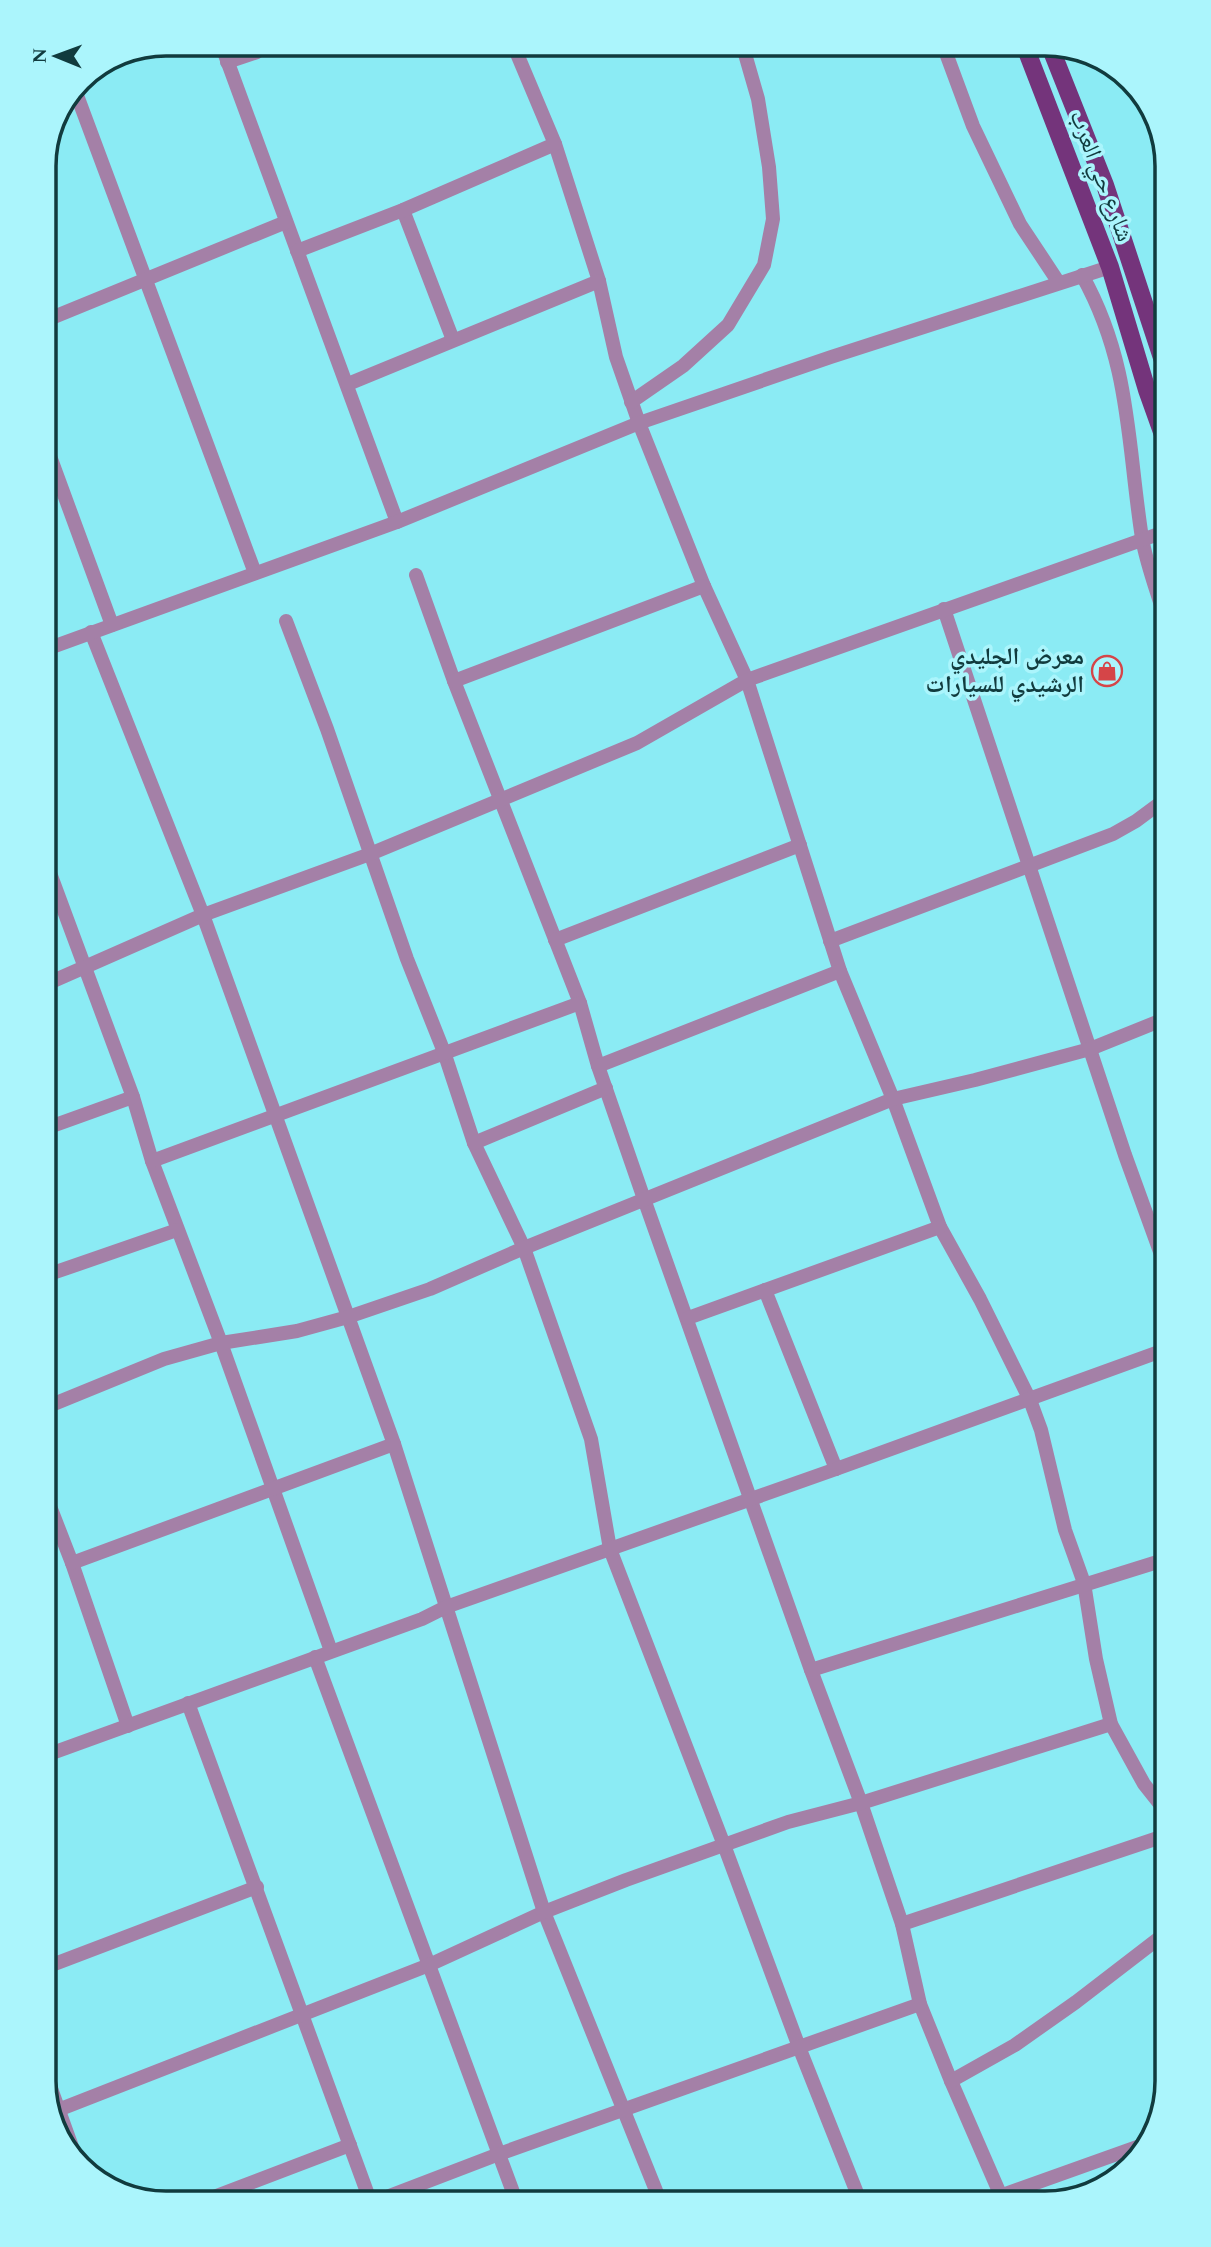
<svg xmlns="http://www.w3.org/2000/svg" width="1211" height="2247" viewBox="0 0 1211 2247" font-family="Spectral,'Noto Naskh Arabic',serif">
<style>
.lines{fill:none;stroke-linecap:round;stroke-linejoin:round}
.minor{stroke:#a480a7;stroke-width:14}
.primary{stroke:#74347b;stroke-width:18}
.labels{text-anchor:middle;dominant-baseline:central;stroke-width:7;stroke-linejoin:round;paint-order:stroke}
.street-label{font-size:24px;fill:#113b3e;stroke:#abf5fc}
.poi-label{font-size:24px;font-weight:bold;fill:#113b3e;stroke:#abf5fc;text-anchor:end}
.rim{fill:none;stroke:#113b3e;stroke-width:3.5}
</style>
<rect width="100%" height="100%" fill="#8bebf4"/>
<g class="lines">
<g class="minor">
<polyline points="943,45 973,126 1020,224 1059,283"/>
<polyline points="515,49 555,144 599,281 616,357 639,423 704,586 747,680 840,971 893,1099 940,1227 980,1299 1030,1400 1041,1430 1065,1530 1084,1583 1096,1659 1111,1724 1144,1784 1167,1813"/>
<polyline points="224,52 397,522"/>
<polyline points="227,62 257,52"/>
<polyline points="75,90 255,573"/>
<polyline points="403,210 453,340"/>
<polyline points="297,251 403,210 555,144"/>
<path d="M1082 275C1131 363 1127 442 1142 538 1147 567 1159 596 1167 625"/>
<polyline points="44,321 286,222"/>
<polyline points="348,384 599,281"/>
<polyline points="631,402 683,366 728,325 764,265 773,219 769,167 758,99 743,47"/>
<polyline points="44,440 112,625"/>
<polyline points="416,575 454,681 580,1003 598,1066 644,1199 811,1670 861,1803 902,1924 920,2004 951,2081 1004,2203"/>
<polyline points="944,609 1125,1155 1167,1271"/>
<polyline points="286,621 327,729 407,959 444,1052 474,1143 524,1248 591,1439 610,1549 724,1845 799,2047 861,2203"/>
<polyline points="91,632 203,915 394,1444 544,1912 661,2203"/>
<polyline points="44,650 397,522 639,423 831,357 1110,267"/>
<polyline points="454,681 704,586"/>
<polyline points="44,857 133,1097 152,1161 221,1343 331,1651"/>
<polyline points="555,940 800,845"/>
<polyline points="830,941 1113,834 1136,821 1167,798"/>
<polyline points="44,985 203,915 370,854 637,743 747,680 1167,531"/>
<polyline points="598,1066 840,971"/>
<polyline points="44,1129 133,1097"/>
<polyline points="474,1143 606,1088"/>
<polyline points="152,1161 580,1003"/>
<polyline points="44,1276 177,1230"/>
<polyline points="765,1290 836,1469"/>
<polyline points="688,1318 940,1227"/>
<polyline points="44,1408 164,1359 221,1343 297,1331 348,1317 430,1289 524,1248 893,1099 975,1080 1090,1049 1167,1018"/>
<polyline points="44,1491 72,1563 128,1726"/>
<polyline points="72,1563 394,1444"/>
<polyline points="315,1657 517,2203"/>
<polyline points="811,1670 1167,1559"/>
<polyline points="188,1703 371,2203"/>
<polyline points="44,1756 422,1619 446,1607 836,1469 1167,1349"/>
<polyline points="902,1924 1167,1835"/>
<polyline points="44,1968 257,1887"/>
<polyline points="44,2069 75,2155"/>
<polyline points="951,2081 1015,2045 1076,2002 1167,1932"/>
<polyline points="58,2110 429,1965 544,1912 626,1880 788,1822 861,1803 1111,1724"/>
<polyline points="198,2203 350,2145"/>
<polyline points="371,2203 499,2154 920,2004"/>
<polyline points="980,2203 1148,2143"/>
</g>
<g class="primary">
<polyline points="1024,44 1110,267 1147,390 1167,446"/>
<polyline points="1049,44 1105,185 1167,373"/>
</g>
</g>
<defs>
<g id="shop-ring" transform="scale(1.575)"><circle r="9.5" fill="#abf5fc" stroke="#d54548" stroke-width="1.5"/><path d="M-5-2.5h2.3a2.7 3.5 0 0 1 5.4 0H5L5.5 6h-11ZM-1.5-2.5h3a1.5 2.3 0 0 0-3 0Z" fill="#d54548"/></g>
</defs>
<g fill-rule="evenodd">
<use href="#shop-ring" x="1107" y="671"/>
</g>
<g class="labels">
<g class="street-label">
<text transform="translate(1101 176) rotate(69)">شارع حي العرب</text>
</g>
<g class="poi-label">
<text x="1084" y="657">معرض الجليدي<tspan x="1084" dy="28">الرشيدي للسيارات</tspan></text>
</g>
</g>
<path d="M0 0H1211V2247H0ZM166 56H1045A110 110 0 0 1 1155 166V2081A110 110 0 0 1 1045 2191H166A110 110 0 0 1 56 2081V166A110 110 0 0 1 166 56Z" fill="#abf5fc" fill-rule="evenodd"/>
<path class="rim" d="M166 56H1045A110 110 0 0 1 1155 166V2081A110 110 0 0 1 1045 2191H166A110 110 0 0 1 56 2081V166A110 110 0 0 1 166 56Z"/>
<g transform="translate(56 56) rotate(271)" stroke="#abf5fc" stroke-width="5" paint-order="stroke">
<path d="M0-5L12 26L0 18L-12 26Z" fill="#113b3e"/>
<text y="-10" font-size="19" font-weight="bold" text-anchor="middle" fill="#113b3e">N</text>
</g>
</svg>
